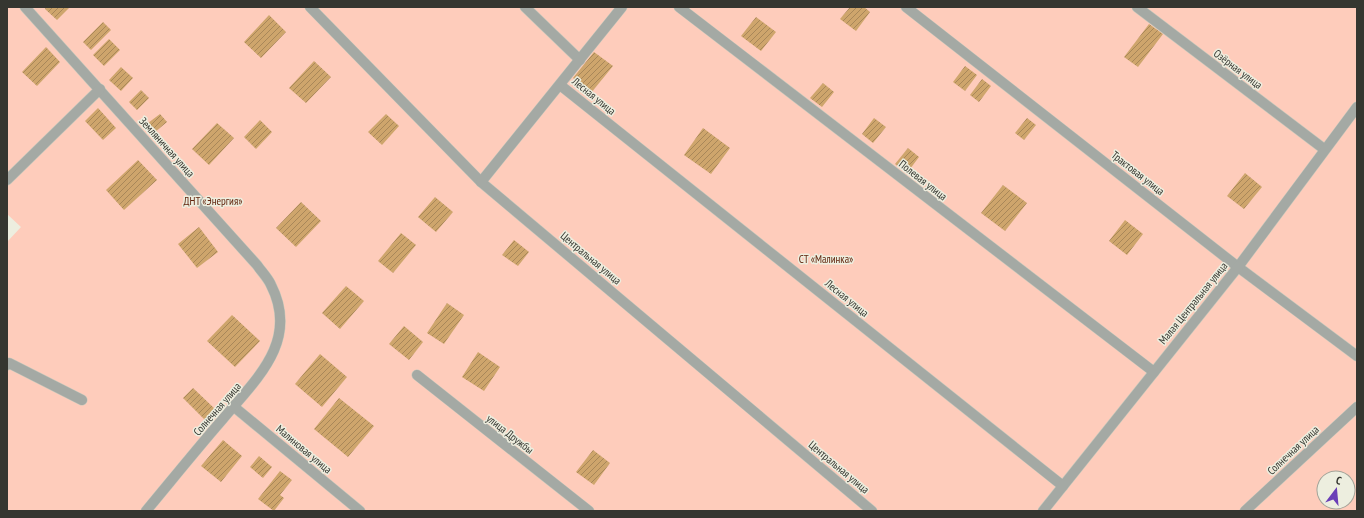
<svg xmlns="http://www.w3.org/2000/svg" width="1364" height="518" viewBox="0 0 1364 518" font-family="'PT Sans Narrow',sans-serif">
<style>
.garden{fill:#feccbb;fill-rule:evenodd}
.building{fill:url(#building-hatch)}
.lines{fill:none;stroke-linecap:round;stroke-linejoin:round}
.street-casing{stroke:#c8c9bc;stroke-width:11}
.street{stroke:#a4a9a4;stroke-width:10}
.labels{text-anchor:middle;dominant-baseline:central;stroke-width:3;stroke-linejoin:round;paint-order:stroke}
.street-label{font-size:11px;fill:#353630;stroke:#edeedf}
.park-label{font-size:11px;fill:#62250e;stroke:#edeedf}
</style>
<defs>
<pattern id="building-hatch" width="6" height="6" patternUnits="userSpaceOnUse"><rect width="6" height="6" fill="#cea56c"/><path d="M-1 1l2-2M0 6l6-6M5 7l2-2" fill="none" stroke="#a88759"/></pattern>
</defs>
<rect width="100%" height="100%" fill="#edeedf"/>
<path class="garden" d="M7 7H1357V511H7V242L21 227 7 214ZM1324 478H1348V502H1324Z"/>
<g class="building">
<polygon points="46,7 70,7 57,20 45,9"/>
<polygon points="850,7 864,7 870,12 856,31 840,19"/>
<polygon points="269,15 286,32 261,58 244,42"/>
<polygon points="756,17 776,32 761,51 741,36"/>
<polygon points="103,22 111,30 91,50 83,42"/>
<polygon points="1149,24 1163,34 1138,67 1124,57"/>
<polygon points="109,39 120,50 104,66 93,55"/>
<polygon points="46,47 60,62 37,86 22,72"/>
<polygon points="594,52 613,66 591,93 573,78"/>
<polygon points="314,61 331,77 306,103 289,88"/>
<polygon points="965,66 977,75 965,91 953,82"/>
<polygon points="121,67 133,78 121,91 109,80"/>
<polygon points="982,79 991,86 979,102 970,95"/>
<polygon points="823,83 834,92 822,107 810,98"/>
<polygon points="141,90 149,98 137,110 129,102"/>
<polygon points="98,108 116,128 103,140 85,121"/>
<polygon points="160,114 167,122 155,132 148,123"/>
<polygon points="386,114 399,126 382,145 368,132"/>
<polygon points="874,118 886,127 873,143 862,134"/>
<polygon points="1027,118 1036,125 1024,140 1015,133"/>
<polygon points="260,120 272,132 256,149 244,137"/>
<polygon points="217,123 234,138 209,165 192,149"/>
<polygon points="703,128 730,148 711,174 684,155"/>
<polygon points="908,148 919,157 907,173 895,164"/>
<polygon points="138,160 157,180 124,210 106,190"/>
<polygon points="1245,173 1262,187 1244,209 1227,196"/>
<polygon points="1003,185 1027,203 1005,231 981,213"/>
<polygon points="435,197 453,212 436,232 418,217"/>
<polygon points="301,202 321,221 296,247 276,228"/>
<polygon points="1125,220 1143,234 1127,255 1109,241"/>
<polygon points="199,227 218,252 197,268 178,244"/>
<polygon points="401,233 416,245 393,273 378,261"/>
<polygon points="514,240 529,252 518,266 502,255"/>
<polygon points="346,286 364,301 340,329 322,313"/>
<polygon points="447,303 464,315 444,344 427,333"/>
<polygon points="232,315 260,341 235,367 207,341"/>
<polygon points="404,326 423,342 409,360 389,344"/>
<polygon points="478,352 500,367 484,391 462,377"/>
<polygon points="320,354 347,377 322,407 295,384"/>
<polygon points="193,388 215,409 205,420 183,398"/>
<polygon points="339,398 374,426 348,457 314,429"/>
<polygon points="223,440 242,456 221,482 201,466"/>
<polygon points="593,450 610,463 594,485 576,472"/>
<polygon points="259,456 272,467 263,478 250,467"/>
<polygon points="280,471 292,480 280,495 284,498 274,511 258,499"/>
</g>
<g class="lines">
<g class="street-casing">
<g id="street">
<path d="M25 7 257 265C261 271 268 278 271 285 300 342 255 380 222 420 196 450 171 481 146 511"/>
<polyline points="310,7 481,182 872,511"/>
<polyline points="525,7 580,60"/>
<polyline points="679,7 1154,372"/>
<polyline points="906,7 1238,267 1357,356"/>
<polyline points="1137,7 1324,149"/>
<polyline points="560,85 1063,486"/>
<polyline points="7,180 100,89"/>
<polyline points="481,182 622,7"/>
<polyline points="7,365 9,363 82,400"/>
<polyline points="417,375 589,511"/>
<polyline points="233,406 360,511"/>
<polyline points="1043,511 1238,267 1357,107"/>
<polyline points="1245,511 1357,407"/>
</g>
</g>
<use href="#street" class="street"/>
</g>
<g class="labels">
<g class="street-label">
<text transform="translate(1238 69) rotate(37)">Озёрная улица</text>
<text transform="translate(594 96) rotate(39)">Лесная улица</text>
<text transform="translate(167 147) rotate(48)">Земляничная улица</text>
<text transform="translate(1138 173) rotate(38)">Трактовая улица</text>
<text transform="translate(923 180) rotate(38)">Полевая улица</text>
<text transform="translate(591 258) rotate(40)">Центральная улица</text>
<text transform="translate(847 298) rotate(39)">Лесная улица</text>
<text transform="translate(1193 303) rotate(-51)">Малая Центральная улица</text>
<text transform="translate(217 409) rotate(-49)">Солнечная улица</text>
<text transform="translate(510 434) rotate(38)">улица Дружбы</text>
<text transform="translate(304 449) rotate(40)">Малиновая улица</text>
<text transform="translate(1293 450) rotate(-43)">Солнечная улица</text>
<text transform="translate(839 467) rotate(40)">Центральная улица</text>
</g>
<g class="park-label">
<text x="213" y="201">ДНТ «Энергия»</text>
<text x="826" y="259">CТ «Малинка»</text>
</g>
</g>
<rect width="1364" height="518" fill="none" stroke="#353630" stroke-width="16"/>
<g transform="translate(1336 490) rotate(16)"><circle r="19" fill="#edeedf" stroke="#a3a499"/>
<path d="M0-3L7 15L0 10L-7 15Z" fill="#6a3fb7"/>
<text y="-6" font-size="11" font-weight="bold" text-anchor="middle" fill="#353630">С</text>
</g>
</svg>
